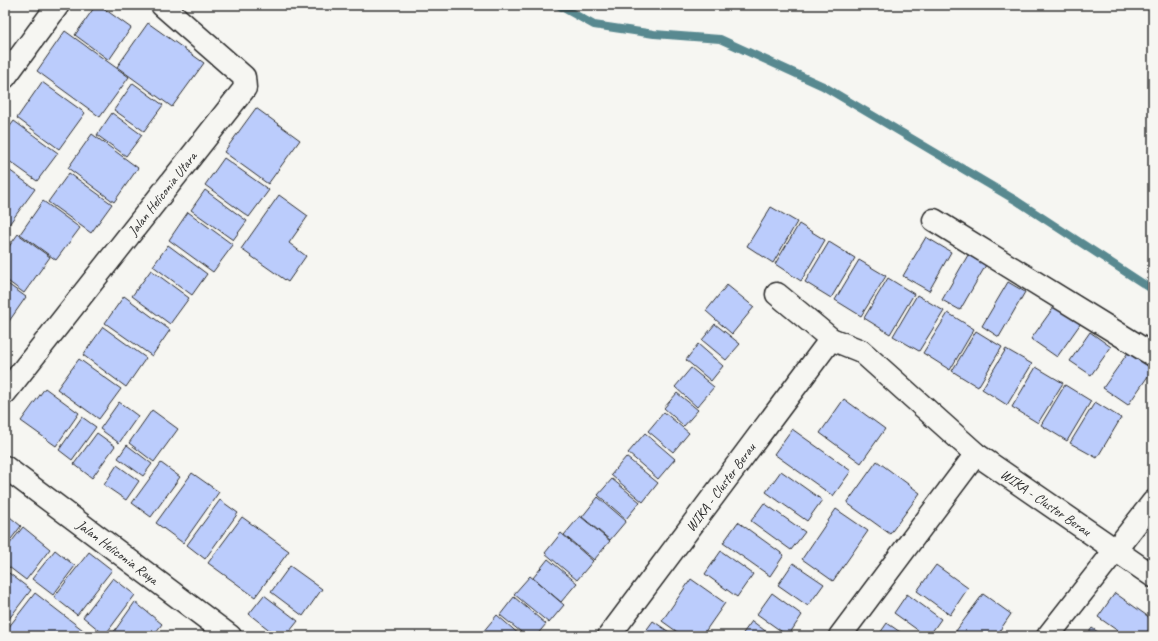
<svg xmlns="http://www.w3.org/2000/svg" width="1158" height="641" viewBox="0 0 1158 641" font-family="Caveat,sans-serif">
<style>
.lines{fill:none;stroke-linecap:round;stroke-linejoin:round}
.stream{stroke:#598990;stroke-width:8}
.building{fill:#bbccfc;stroke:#2b2b2b}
.minor-casing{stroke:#2b2b2b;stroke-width:25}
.minor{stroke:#f6f6f2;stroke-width:22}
.labels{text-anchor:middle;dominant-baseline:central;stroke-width:3;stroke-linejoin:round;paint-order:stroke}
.street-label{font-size:14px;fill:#2b2b2b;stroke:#f6f6f2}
</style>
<rect width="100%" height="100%" fill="#f6f6f2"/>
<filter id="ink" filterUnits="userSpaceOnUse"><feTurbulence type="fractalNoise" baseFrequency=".025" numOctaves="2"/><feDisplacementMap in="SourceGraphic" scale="8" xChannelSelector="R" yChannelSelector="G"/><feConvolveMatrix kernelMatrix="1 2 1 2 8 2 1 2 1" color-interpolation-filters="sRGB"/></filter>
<g filter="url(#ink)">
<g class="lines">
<polyline class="stream" points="558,5 594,25 654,34 720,39 823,86 1017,201 1153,290"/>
</g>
<g class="building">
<polygon points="96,5 99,5 131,28 109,60 75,35"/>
<polygon points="148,23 204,63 172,107 117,67"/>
<polygon points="65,31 129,77 100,117 37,71"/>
<polygon points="42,82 85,113 59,149 17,118"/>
<polygon points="133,83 163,105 144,131 114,110"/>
<polygon points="256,108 300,140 268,184 224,152"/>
<polygon points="112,113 142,135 126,156 97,135"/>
<polygon points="14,121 58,153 37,181 5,158 5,133"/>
<polygon points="92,134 138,168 114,202 68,168"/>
<polygon points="224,158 269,190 249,217 205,185"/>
<polygon points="5,167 35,189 7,227 5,225"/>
<polygon points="69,173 112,204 91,233 48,202"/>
<polygon points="205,190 247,221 233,240 191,210"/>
<polygon points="279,195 308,216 289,243 306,256 288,282 241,249"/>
<polygon points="43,201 80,228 56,260 20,234"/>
<polygon points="771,207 797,222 773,263 747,246"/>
<polygon points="188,212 233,245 213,272 169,240"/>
<polygon points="799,224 825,240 801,281 775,264"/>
<polygon points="18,234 50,257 24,293 5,279 5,252"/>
<polygon points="926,237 951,252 929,291 903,276"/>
<polygon points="829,242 855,258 831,298 805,282"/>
<polygon points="168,245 207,274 192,295 153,266"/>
<polygon points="968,255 986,265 960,310 942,300"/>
<polygon points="859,260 886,276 861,316 835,300"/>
<polygon points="151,270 189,298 170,324 132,296"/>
<polygon points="888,278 914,294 890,334 864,318"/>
<polygon points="5,282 26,297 5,327"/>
<polygon points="1008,282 1025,292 999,337 982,326"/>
<polygon points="727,285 754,307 732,334 706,311"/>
<polygon points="917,295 944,311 919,351 893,336"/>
<polygon points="124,296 170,330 152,356 105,323"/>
<polygon points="1056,304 1081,323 1057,357 1031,339"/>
<polygon points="948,313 974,329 950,370 923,353"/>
<polygon points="715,324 740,344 726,360 702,340"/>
<polygon points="103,327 146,358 126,387 83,355"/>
<polygon points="976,331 1002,347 978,387 952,371"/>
<polygon points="1090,332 1111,347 1091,375 1070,361"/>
<polygon points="698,344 723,366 711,381 686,360"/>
<polygon points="1132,347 1153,362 1153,369 1128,405 1103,388"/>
<polygon points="1006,349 1032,364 1007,405 982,389"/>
<polygon points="79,359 121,389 99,419 57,389"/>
<polygon points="1036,367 1063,383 1038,423 1012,407"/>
<polygon points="691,368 714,387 697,407 675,387"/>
<polygon points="1065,385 1091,401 1067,441 1041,425"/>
<polygon points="45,388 79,413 56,446 21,421"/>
<polygon points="677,393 698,410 684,426 664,408"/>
<polygon points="844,399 885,429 861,463 820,433"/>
<polygon points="119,402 138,416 119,443 100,429"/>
<polygon points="1095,402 1121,418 1097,458 1070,443"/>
<polygon points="152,410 178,429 154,462 129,443"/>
<polygon points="664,412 689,433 673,452 648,431"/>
<polygon points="82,417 96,427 72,460 59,450"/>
<polygon points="792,429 851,471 833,496 774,454"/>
<polygon points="97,433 115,446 92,478 74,464"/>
<polygon points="645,433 675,459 658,479 628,453"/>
<polygon points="127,445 152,464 143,476 118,458"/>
<polygon points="626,457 658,483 643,502 611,475"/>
<polygon points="877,461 920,493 890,534 847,503"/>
<polygon points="161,463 180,477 151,517 132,503"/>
<polygon points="117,465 139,481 126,500 104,485"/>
<polygon points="781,471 822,500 807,521 766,492"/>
<polygon points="192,473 219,492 183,543 156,523"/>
<polygon points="612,479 640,502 626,519 598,495"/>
<polygon points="598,497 626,521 610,540 582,517"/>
<polygon points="220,500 238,513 205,559 187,545"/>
<polygon points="764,503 805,532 791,550 751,521"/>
<polygon points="836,509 868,531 833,581 802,559"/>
<polygon points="5,513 21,526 5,547"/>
<polygon points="580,516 610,541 594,560 564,535"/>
<polygon points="242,517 289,551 255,597 208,563"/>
<polygon points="738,522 784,555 770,576 723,543"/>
<polygon points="23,527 50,549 26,580 5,564 5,550"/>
<polygon points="561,533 593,561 577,580 545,553"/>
<polygon points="55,550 75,566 53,595 32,579"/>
<polygon points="721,551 753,574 737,597 705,574"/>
<polygon points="89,552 112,570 77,615 54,597"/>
<polygon points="548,559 577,583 561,602 533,578"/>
<polygon points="793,563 824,584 808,606 778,585"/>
<polygon points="936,565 968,588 950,615 917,591"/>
<polygon points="290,566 322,589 303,616 271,592"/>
<polygon points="5,570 31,590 5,624"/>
<polygon points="530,576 564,605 549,623 514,594"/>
<polygon points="113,578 135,595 105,635 83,617"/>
<polygon points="691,579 725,603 702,636 683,636 662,621"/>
<polygon points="35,593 83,630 79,636 5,636 5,632"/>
<polygon points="772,593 802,615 788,636 757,614"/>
<polygon points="1115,593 1153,620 1153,625 1145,636 1125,636 1098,617"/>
<polygon points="907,594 941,619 929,636 926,636 894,613"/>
<polygon points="983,594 1011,614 996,636 963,636 956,631"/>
<polygon points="264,595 298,621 286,636 277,636 249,614"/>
<polygon points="514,597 546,624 536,636 526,636 500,615"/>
<polygon points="135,602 162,624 153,636 111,636"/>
<polygon points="497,615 521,636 485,636 482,633"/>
<polygon points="653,621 675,636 642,636"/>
<polygon points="752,621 772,636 741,636"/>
<polygon points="887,623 906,636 878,636"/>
<polygon points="1092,628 1104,636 1086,636"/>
</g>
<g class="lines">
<g class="minor-casing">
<g id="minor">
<polyline points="5,77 58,5"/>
<polyline points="934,220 1153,355"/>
<path id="s1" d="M777 294 831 339 861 351 976 454 1153 576"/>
<path id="s2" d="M5 393 245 88 244 77 162 5"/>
<path id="s3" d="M5 467 230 636"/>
<path id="s4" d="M609 636 831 339"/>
<polyline points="840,636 976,454"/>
<polyline points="1048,636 1153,502"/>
</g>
</g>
<use href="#minor" class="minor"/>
</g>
</g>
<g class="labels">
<g class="street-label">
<text stroke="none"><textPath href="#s2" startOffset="254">Jalan Heliconia Utara</textPath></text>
<text stroke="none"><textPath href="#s4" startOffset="186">WIKA - Cluster Berau</textPath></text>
<text stroke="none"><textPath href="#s1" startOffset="342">WIKA - Cluster Berau</textPath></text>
<text stroke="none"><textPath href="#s3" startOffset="141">Jalan Heliconia Raya</textPath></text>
</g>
</g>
<rect width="1158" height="641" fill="none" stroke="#f6f6f2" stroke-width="20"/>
<rect x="10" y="10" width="1138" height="621" fill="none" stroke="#2b2b2b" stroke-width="1.5" filter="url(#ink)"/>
</svg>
